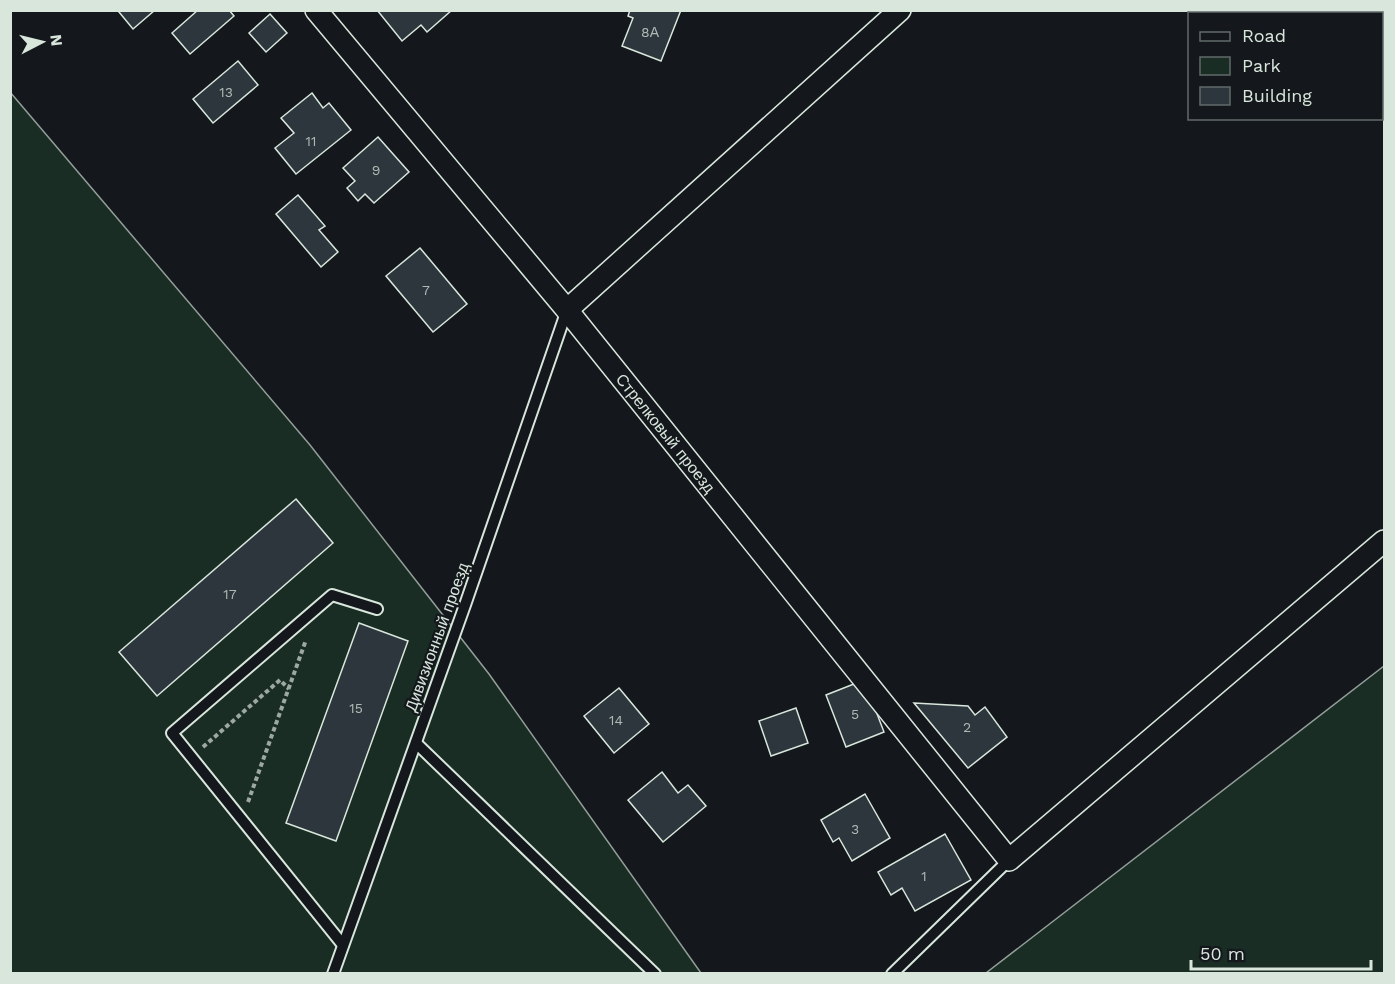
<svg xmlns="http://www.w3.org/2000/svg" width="1395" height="984" viewBox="0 0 1395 984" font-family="'Work Sans',sans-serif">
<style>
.green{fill:#1a2d24;stroke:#939e99;stroke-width:1.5}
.building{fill:#2c363c;stroke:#d8e6dc;stroke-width:1.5}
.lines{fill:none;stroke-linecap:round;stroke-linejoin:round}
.service-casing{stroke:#d8e6dc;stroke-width:14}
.minor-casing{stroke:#d8e6dc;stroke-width:24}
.path{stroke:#9da8a2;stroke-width:4;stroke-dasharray:4.5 3;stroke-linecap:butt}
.service{stroke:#14181c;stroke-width:10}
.minor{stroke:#14181c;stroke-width:21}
.labels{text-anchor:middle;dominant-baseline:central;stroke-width:4.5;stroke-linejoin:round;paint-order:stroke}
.number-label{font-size:14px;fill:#adbab4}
.street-label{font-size:16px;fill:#d8e6dc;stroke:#14181c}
</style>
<rect width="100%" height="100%" fill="#14181c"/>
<g class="green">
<polygon points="10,92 310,445 489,674 701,973 11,973"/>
<polygon points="1384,666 1384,973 986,973"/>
</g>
<g class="building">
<polygon points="121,10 155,10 133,29 119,12"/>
<polygon points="198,10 229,10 234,16 190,54 172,33"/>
<polygon points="377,10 452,10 427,32 421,25 402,41"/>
<polygon points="630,10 681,10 661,61 622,46 633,18 628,16"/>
<polygon points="270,14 287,33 266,52 249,33"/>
<polygon points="238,61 258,85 213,123 193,99"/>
<polygon points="312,93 323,108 329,103 351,130 296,174 275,148 294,133 281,118"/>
<polygon points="378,137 409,172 374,203 365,194 358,201 347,188 355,181 343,168"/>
<polygon points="298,195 325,226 319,230 338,252 321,267 276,214"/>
<polygon points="420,248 467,304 433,332 386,276"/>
<polygon points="296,499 333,543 157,696 119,652"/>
<polygon points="359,623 408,641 336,841 286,823"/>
<polygon points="864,680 884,732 846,747 826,695"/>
<polygon points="619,688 649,724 614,753 584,716"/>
<polygon points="914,703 968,706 975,715 985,707 1007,737 968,768"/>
<polygon points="796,708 808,743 771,756 759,721"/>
<polygon points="662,772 678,793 688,785 706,806 663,842 628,800"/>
<polygon points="865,794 890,838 852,861 839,838 833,842 821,820"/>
<polygon points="945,834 971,880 915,911 902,888 891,895 878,872"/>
</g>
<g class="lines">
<g class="service-casing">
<g id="service">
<polyline points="416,743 655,974"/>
<polyline points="343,945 172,733 332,595 377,609"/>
<polyline points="333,974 465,605 567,310"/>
<polyline points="892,974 1009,860"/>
</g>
</g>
<g class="minor-casing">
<g id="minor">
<path id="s1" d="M316 10 567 310 1009 860 1384 541"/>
<polyline points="1317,10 1320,14"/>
<polyline points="1382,89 1384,92"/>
<polyline points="567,310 900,10"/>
</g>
</g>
<g class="path">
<polyline points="203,747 280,680 289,689"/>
<polyline points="248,802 306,640"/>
</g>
<use href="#service" class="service"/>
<use href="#minor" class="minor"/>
</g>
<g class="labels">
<g class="number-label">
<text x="650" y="32">8А</text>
<text x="226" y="92">13</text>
<text x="311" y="141">11</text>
<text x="376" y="170">9</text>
<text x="426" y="290">7</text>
<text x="230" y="594">17</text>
<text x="356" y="708">15</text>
<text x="855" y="714">5</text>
<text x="616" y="720">14</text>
<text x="967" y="727">2</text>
<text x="855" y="829">3</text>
<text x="924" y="876">1</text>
</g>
<g class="street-label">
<text stroke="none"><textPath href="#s1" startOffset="549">Стрелковый проезд</textPath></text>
<text transform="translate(437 637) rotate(-70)">Дивизионный проезд</text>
</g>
</g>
<rect width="1395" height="984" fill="none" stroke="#d8e6dc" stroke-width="24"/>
<rect x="1188" y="12" width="195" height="108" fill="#14181c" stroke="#626a69" stroke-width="1.5"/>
<rect x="1200" y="32" width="30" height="9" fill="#14181c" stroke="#626a69" stroke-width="1.5"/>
<text x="1242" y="42" font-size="18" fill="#d8e6dc">Road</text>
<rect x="1200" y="57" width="30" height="18" fill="#1a2d24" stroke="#626a69" stroke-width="1.5"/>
<text x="1242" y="72" font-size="18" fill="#d8e6dc">Park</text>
<rect x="1200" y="87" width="30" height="18" fill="#2c363c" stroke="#626a69" stroke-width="1.5"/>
<text x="1242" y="102" font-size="18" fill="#d8e6dc">Building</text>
<g transform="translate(42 42) rotate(83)" stroke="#14181c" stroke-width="4.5" paint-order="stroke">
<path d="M0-4.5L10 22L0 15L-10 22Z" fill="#d8e6dc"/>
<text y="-9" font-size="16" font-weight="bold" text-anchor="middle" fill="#d8e6dc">N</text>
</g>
<path d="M1191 960v9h180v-9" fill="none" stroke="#d8e6dc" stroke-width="3"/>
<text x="1200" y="960" font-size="18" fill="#d8e6dc" stroke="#14181c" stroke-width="4.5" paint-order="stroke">50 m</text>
</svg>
